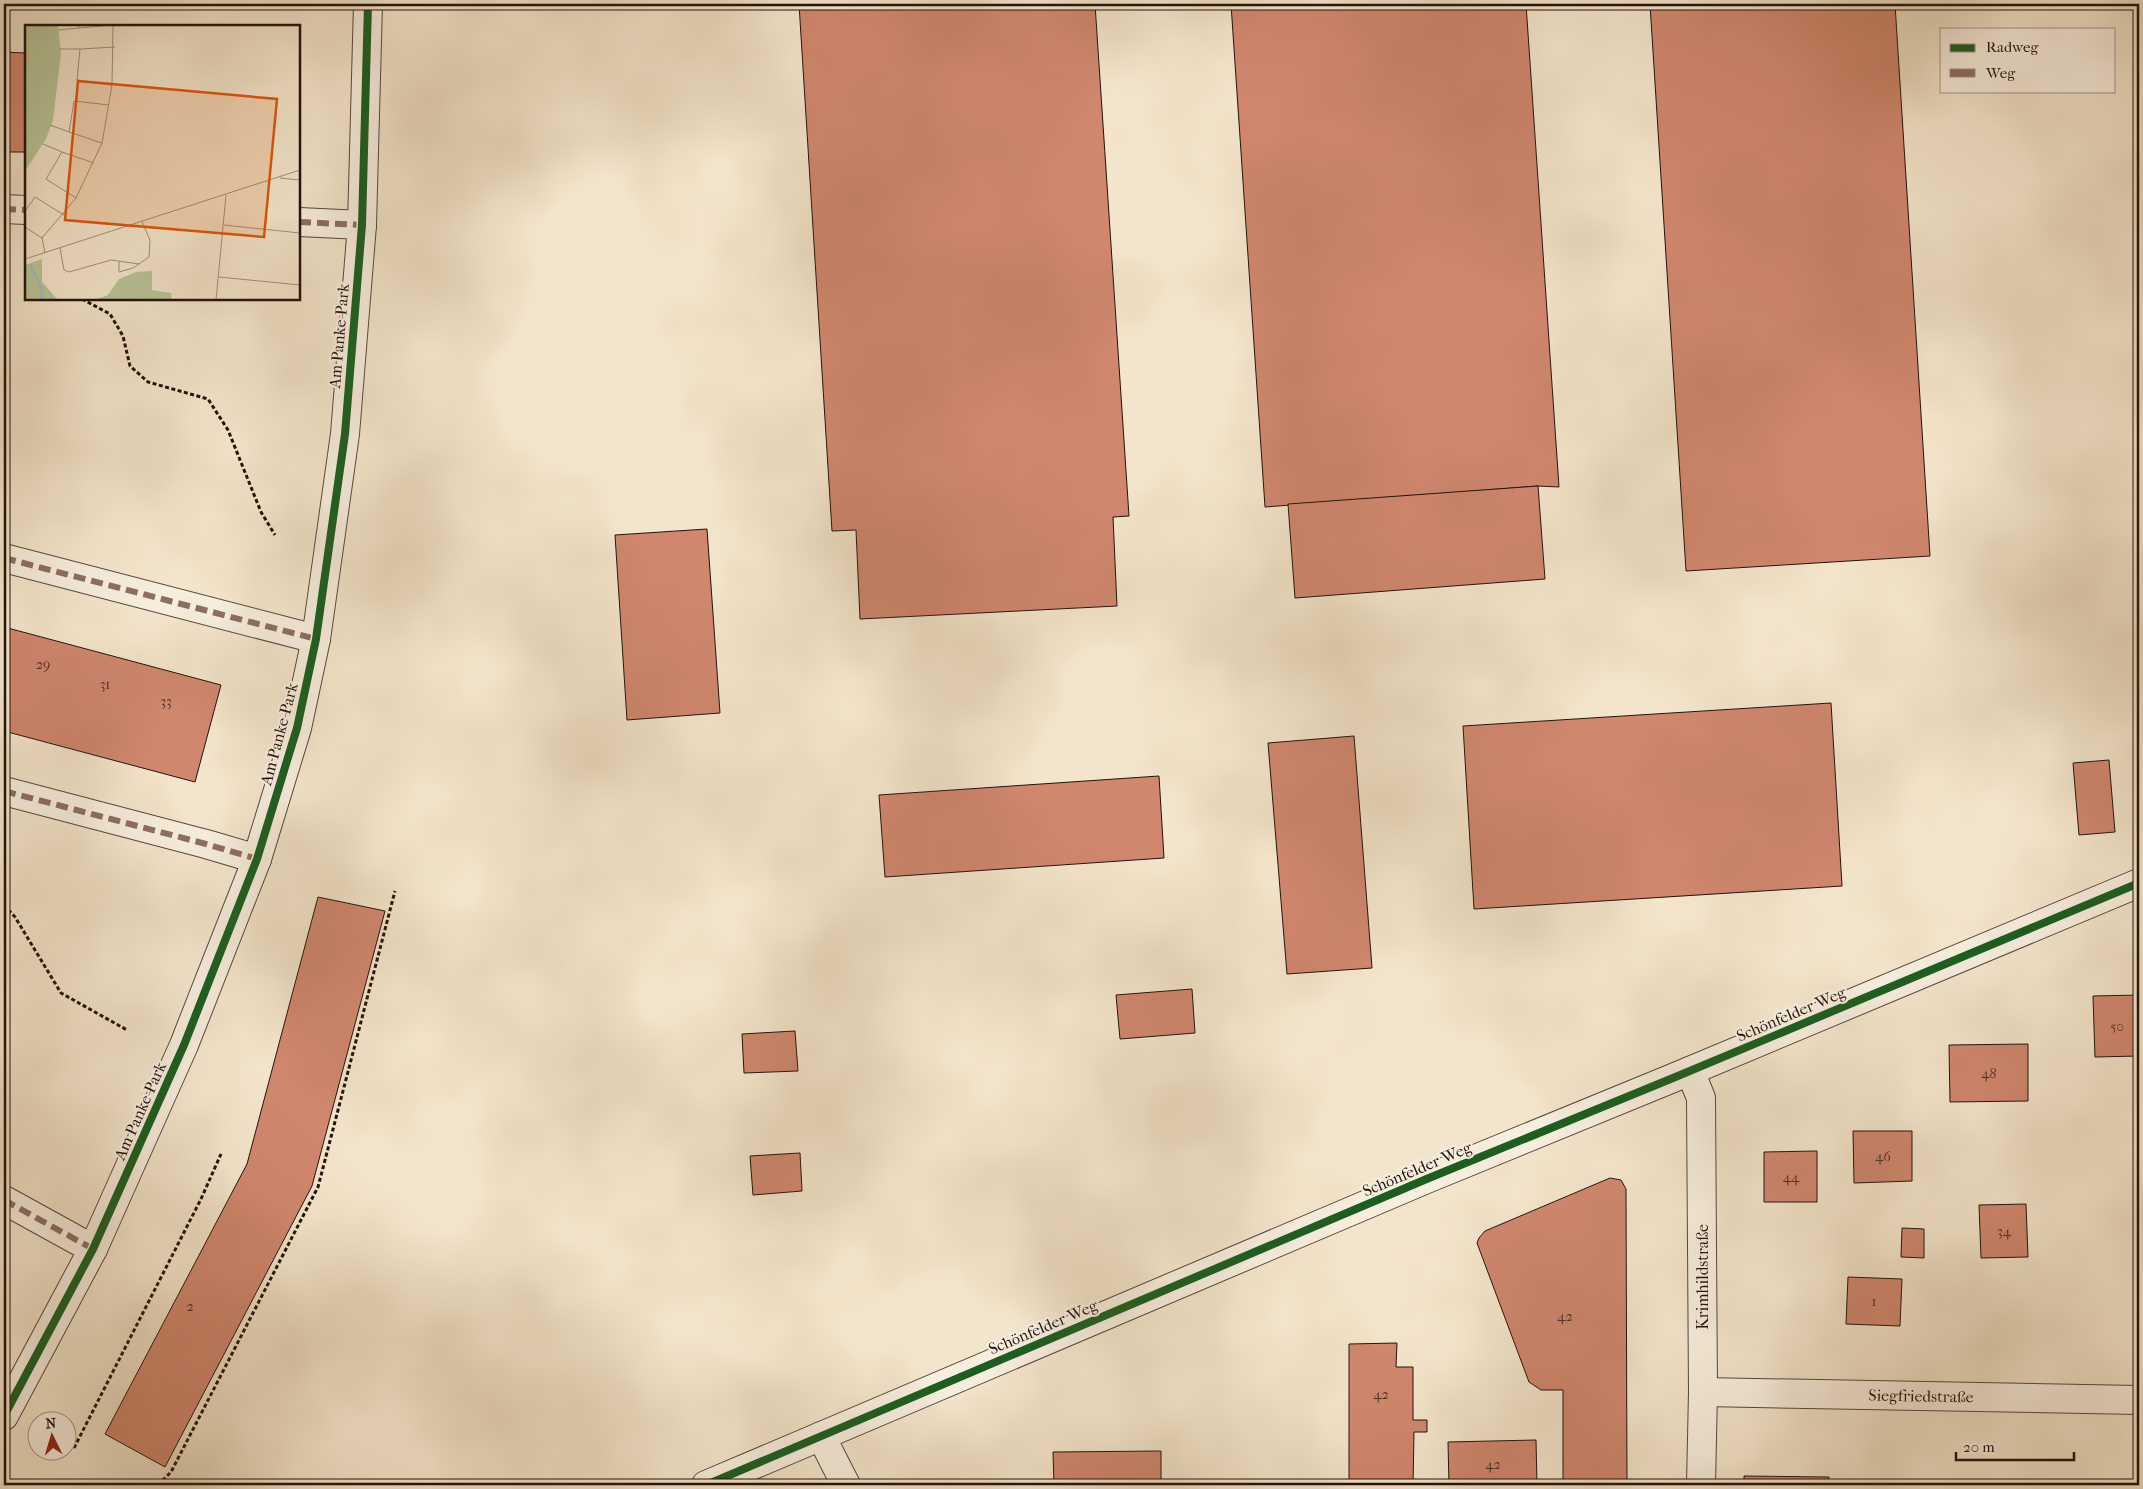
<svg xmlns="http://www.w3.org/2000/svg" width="2143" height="1489" viewBox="0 0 2143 1489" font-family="'IM FELL French Canon',serif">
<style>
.building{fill:#d0876e;stroke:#22130d}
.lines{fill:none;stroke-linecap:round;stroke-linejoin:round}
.minor-casing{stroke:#56483c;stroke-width:30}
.path{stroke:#22130d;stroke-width:3;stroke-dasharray:4 2.5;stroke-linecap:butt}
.minor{stroke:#f7eedd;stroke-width:28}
.quiet{stroke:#8d6e63;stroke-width:6;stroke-dasharray:12 6;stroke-linecap:butt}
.cycleway-casing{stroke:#f7eedd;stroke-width:11}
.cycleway{stroke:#1b5e20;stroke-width:8}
.labels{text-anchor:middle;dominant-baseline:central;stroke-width:4.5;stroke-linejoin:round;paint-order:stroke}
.number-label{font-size:14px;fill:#4e3025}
.street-label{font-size:16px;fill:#22130d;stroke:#f7eedd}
.inset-river{fill:none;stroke:#9cbebb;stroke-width:2.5}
.inset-road{fill:none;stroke:#9f917f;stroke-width:1}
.view{fill:#de560c;fill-opacity:0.15;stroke:#de560c;stroke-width:2.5}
.inset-edge{fill:none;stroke:#22130d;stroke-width:2.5}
</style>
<rect width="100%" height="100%" fill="#f3e5cb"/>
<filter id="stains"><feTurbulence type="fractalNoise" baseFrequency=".004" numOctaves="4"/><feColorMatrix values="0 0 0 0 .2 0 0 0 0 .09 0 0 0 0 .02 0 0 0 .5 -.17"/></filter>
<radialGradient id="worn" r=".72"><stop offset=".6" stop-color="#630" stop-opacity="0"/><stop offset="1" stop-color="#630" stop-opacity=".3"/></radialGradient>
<g class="building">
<polygon points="799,4 1095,4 1129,516 1113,517 1117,606 860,619 856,530 832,531"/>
<polygon points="1231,4 1526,4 1559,487 1538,486 1265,507"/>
<polygon points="1650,4 1895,4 1930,556 1686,571"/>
<polygon points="4,52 26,53 26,152 4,152"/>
<polygon points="1538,486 1545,579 1295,598 1288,504"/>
<polygon points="707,529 720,713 627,720 615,535"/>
<polygon points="4,627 221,685 195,782 4,731"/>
<polygon points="1831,703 1842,886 1474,909 1463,726"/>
<polygon points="1354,736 1372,968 1287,974 1268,743"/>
<polygon points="2109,760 2115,832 2079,835 2073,763"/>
<polygon points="1159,776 1164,858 885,877 879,795"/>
<polygon points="318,897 385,911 312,1186 165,1467 105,1434 247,1164"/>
<polygon points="1192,989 1195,1033 1120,1039 1116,995"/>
<polygon points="2139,995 2139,1056 2095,1057 2093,996"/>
<polygon points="795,1031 798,1071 744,1073 742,1034"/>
<polygon points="2028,1044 2028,1101 1950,1102 1949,1045"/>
<polygon points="1853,1131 1912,1131 1912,1181 1854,1183"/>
<polygon points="1817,1151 1817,1202 1764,1202 1764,1152"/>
<polygon points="800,1153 802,1191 753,1195 750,1156"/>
<polygon points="1610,1178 1621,1180 1626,1189 1627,1485 1563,1485 1563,1390 1541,1390 1529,1382 1477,1243 1479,1238 1485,1231"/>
<polygon points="2026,1204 2028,1257 1981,1258 1979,1205"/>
<polygon points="1902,1228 1924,1229 1924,1258 1901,1257"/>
<polygon points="1848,1277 1902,1279 1900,1326 1846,1324"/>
<polygon points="1397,1343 1396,1367 1413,1367 1413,1420 1427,1420 1427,1432 1414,1432 1413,1485 1349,1485 1349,1344"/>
<polygon points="1536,1440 1537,1485 1449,1485 1448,1442"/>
<polygon points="1161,1451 1161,1485 1054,1485 1053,1452"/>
<polygon points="1744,1476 1829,1477 1828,1485 1744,1485"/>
</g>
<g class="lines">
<g class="minor-casing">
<g id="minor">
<polyline points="4,209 26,210"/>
<polyline points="299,222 362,225"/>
<polyline points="4,558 316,639"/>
<polyline points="4,791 206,844 257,859"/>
<polyline points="1690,1071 1701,1098 1703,1392 1701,1485"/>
<polyline points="4,1200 93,1249"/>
<polyline points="1703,1392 2139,1400"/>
<polyline points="4,1416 93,1249 184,1045 257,859 297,728 316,639 345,434 362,225 368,4"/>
<polyline points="821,1436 846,1485"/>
<polyline points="706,1485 1429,1178 1673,1078 2139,883"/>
</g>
</g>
<g class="path">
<polyline points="82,299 110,314 123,336 130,366 148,382 208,399 228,430 261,512 275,535"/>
<polyline points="4,905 15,917 61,993 127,1030"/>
<polyline points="74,1448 201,1199 221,1154"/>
<polyline points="158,1485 171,1472 318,1187 395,891"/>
</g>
<use href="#minor" class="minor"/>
<g class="quiet">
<polyline points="4,209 26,210"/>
<polyline points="299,222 362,225"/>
<polyline points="4,558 316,639"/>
<polyline points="4,791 206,844 257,859"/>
<polyline points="4,1200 93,1249"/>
</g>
<g class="cycleway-casing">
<g id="cycleway">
<polyline points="4,1416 93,1249 184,1045 257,859 297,728 316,639 345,434 362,225 368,4"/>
<polyline points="706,1485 1429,1178 1673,1078 2139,883"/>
</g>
</g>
<use href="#cycleway" class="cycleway"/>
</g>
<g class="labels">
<g class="number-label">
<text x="43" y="664">29</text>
<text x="105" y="684">31</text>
<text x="166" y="701">33</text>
<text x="2117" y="1026">50</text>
<text x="1989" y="1073">48</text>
<text x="1883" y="1156">46</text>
<text x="1791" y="1177">44</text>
<text x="2004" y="1231">34</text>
<text x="1874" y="1301">1</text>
<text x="190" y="1306">2</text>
<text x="1565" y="1316">42</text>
<text x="1381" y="1394">42</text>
<text x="1493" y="1464">42</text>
</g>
<g class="street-label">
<text transform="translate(339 336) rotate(-85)">Am Panke-Park</text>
<text transform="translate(279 734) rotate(-75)">Am Panke-Park</text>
<text transform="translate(1791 1014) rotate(-23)">Schönfelder Weg</text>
<text transform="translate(140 1111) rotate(-66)">Am Panke-Park</text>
<text transform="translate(1417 1169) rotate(-23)">Schönfelder Weg</text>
<text transform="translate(1702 1277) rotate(-90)">Krimhildstraße</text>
<text transform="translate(1043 1327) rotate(-23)">Schönfelder Weg</text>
<text transform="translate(1921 1396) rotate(1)">Siegfriedstraße</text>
</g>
</g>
<g transform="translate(25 25)">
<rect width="275" height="275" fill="#f3e5cb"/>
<path d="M0 0H33L36 28 28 95 21 114 0 146ZM17 234V257L33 275H0V240ZM127 246V265L146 268 147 275H69L83 270 94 254 111 247Z" fill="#b8c599"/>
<path class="inset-river" d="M5 239 17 265V275"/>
<path class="inset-road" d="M53 0 54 3 88 0M33 5 54 3M34 24H55M87 60 52 55 55 24 90 22M25 100 44 107M77 118 44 107 49 76 84 80M18 119 37 127M255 153 275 155M51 173 21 154 37 127 69 138M0 186 10 172 39 190M199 200 275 208M0 202 17 213M35 223 39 245 44 247 86 235 114 239M20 228 17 213 51 173 77 118 87 60 88 0M0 234 275 145M94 236V247L108 243 124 232 125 215 117 197M194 252 275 260M191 275 201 170"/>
<path class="view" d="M53 56 252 74 239 212 40 195Z"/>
<rect width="275" height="275" class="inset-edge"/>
</g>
<rect width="2143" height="1489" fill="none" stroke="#f3e5cb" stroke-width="20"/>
<rect x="5" y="5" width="2133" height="1479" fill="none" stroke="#22130d" stroke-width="2.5"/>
<rect x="10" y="10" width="2123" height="1469" fill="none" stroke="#22130d"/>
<rect x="1940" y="28" width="175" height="65" fill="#f7eedd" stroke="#a2968a"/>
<rect x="1950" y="44" width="25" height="8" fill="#1b5e20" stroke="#a2968a"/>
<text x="1986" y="52" font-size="15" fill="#22130d">Radweg</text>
<rect x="1950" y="69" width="25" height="8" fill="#8d6e63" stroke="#a2968a"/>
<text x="1986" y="78" font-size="15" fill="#22130d">Weg</text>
<g transform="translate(52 1436) rotate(355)"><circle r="24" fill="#f7eedd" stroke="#a2968a"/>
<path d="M0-4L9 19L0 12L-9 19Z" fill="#8f2418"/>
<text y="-8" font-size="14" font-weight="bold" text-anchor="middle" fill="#22130d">N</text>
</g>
<path d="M1956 1452v8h118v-8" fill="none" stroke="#22130d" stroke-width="2.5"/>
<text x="1963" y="1452" font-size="15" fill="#22130d" stroke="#f7eedd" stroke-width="4" paint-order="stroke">20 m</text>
<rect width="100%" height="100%" filter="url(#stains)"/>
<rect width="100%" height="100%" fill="url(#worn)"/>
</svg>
